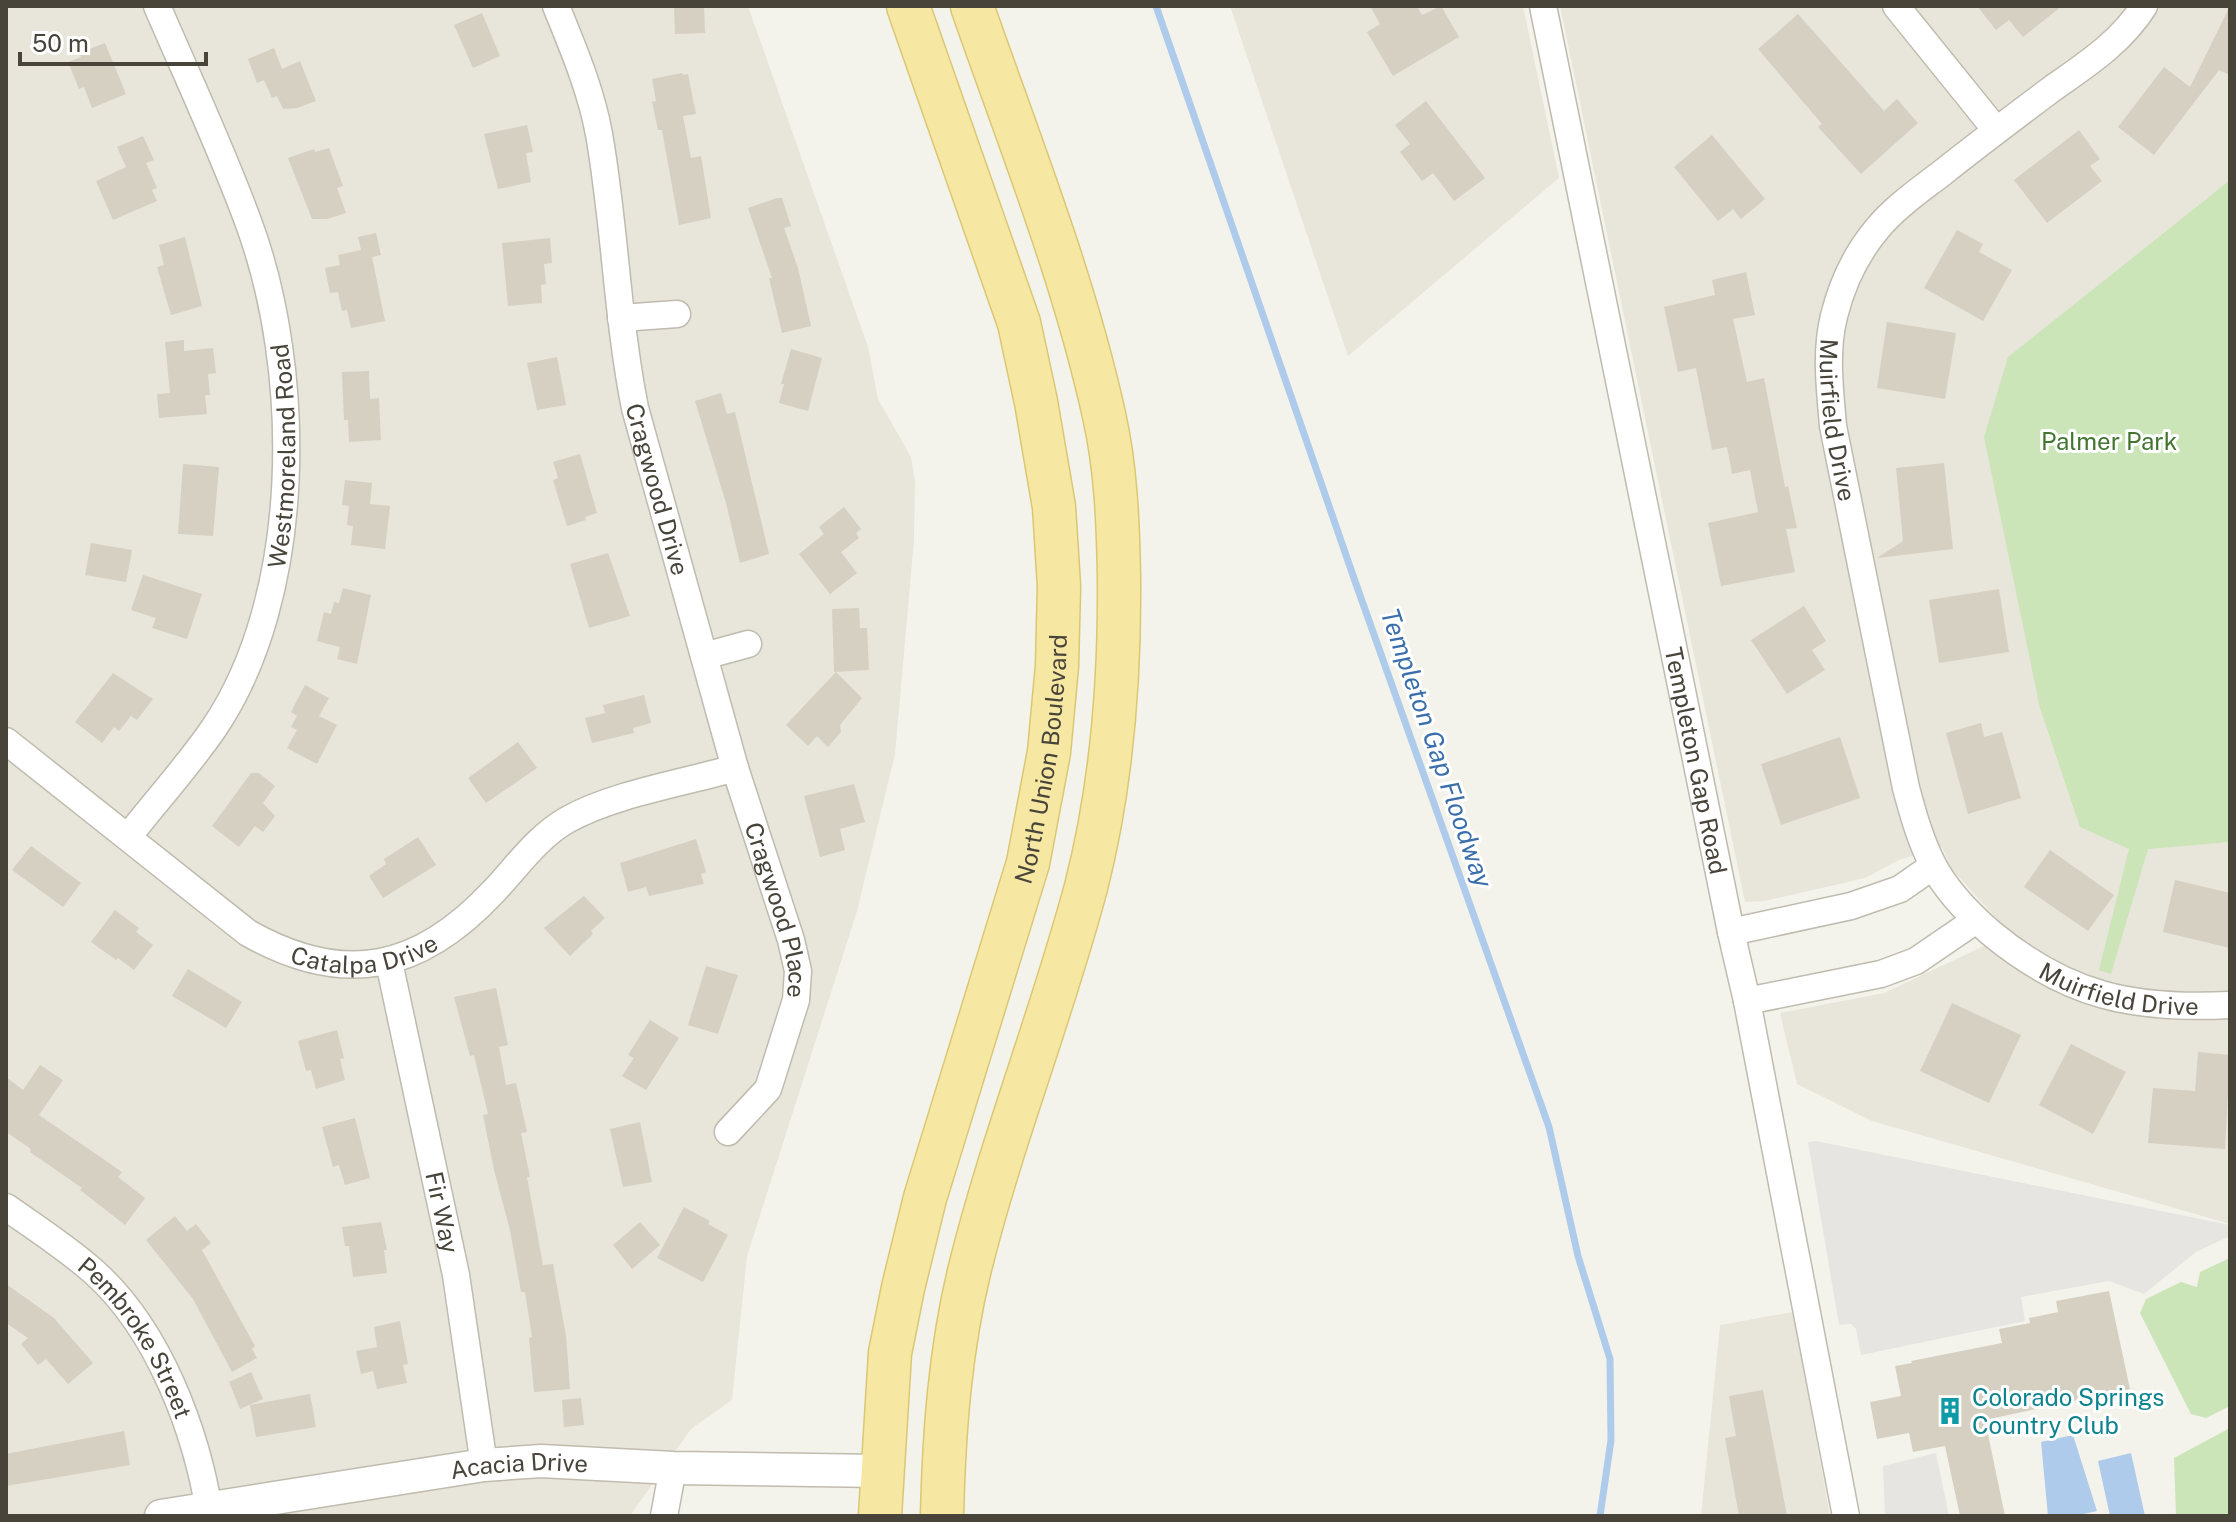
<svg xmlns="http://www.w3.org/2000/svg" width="2236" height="1522" viewBox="0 0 2236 1522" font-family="'Public Sans',sans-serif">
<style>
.residential{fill:#e8e5da}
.green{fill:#cbe4b8}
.parking{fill:#e6e5e2}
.water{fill:#aecbeb}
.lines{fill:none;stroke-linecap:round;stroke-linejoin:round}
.stream{stroke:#aecbeb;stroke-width:7}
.building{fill:#d5d0c2}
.minor-casing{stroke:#bfbbae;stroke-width:29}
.tertiary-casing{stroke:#bfbbae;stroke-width:35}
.primary-casing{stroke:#dac774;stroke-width:45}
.minor{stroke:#fff;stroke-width:26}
.tertiary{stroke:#fff;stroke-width:32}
.primary{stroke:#f6e8a3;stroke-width:42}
.labels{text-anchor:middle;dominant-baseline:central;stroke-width:6;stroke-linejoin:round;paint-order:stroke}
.street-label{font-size:24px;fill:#48443a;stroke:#fff}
.park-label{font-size:24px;fill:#437531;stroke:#fff}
.culture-label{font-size:24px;fill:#0d838f;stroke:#fff;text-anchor:start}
.water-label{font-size:26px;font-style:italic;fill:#3b6fab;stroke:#fff}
</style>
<rect width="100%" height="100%" fill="#f4f3eb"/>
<g class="residential">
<polygon points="6,6 748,6 868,347 878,399 911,457 915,481 914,540 895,754 857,911 747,1256 732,1400 691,1429 630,1516 6,1516"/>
<polygon points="1230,6 1523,6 1559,178 1348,356"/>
<polygon points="1560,6 2230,6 2230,180 2008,357 2129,849 2111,973 2148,848 2230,842 2230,1224 1872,1121 1797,1084 1780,1013 1884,993 1984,946 2003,926 1951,868 1942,847 1899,860 1865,878 1765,901 1745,902"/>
<polygon points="1793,1312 1830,1516 1701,1516 1720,1325"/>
</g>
<g class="green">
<polygon points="2230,180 2230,842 2148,849 2111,974 2099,970 2129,849 2080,827 2040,708 1984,437 2008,357"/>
<polygon points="2230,1258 2230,1406 2206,1418 2191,1414 2140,1313 2146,1299 2181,1282 2197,1287 2200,1272"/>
<polygon points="2230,1428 2230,1516 2176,1516 2174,1458"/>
</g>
<g class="parking">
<polygon points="1816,1141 2230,1225 2230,1236 2196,1252 2144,1294 2109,1281 2021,1297 2025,1321 1861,1355 1856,1329 1851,1324 1839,1325 1808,1142"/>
<polygon points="1936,1453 1949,1516 1885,1516 1883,1466"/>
</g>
<g class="water">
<polygon points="2073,1435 2097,1511 2075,1516 2048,1516 2041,1442"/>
<polygon points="2131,1453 2145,1516 2110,1516 2098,1461"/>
</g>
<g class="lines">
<polyline class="stream" points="1156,6 1356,584 1549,1127 1578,1256 1610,1359 1611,1440 1600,1516"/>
</g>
<g class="building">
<polygon points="674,6 704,6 705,33 675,34"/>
<polygon points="1370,6 1417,6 1422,15 1441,6 1459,37 1393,76 1367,32 1380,24"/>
<polygon points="1977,6 2062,6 2023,37 2009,20 1996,30"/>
<polygon points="2230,6 2230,75 2219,70 2154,155 2118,127 2164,67 2190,87"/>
<polygon points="482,13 500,56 473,68 454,25"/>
<polygon points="1798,14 1884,111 1897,99 1918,123 1861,174 1818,127 1822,124 1758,49"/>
<polygon points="105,43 126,94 92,108 84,87 79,89 68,62 81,57 79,53"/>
<polygon points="274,48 282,69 300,61 316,101 297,108 283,109 277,96 272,98 264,80 257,83 248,59"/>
<polygon points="682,73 683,75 688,74 696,114 683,116 691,158 701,156 711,218 679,225 662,130 658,130 652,102 656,101 652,79"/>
<polygon points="1426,101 1485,178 1454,201 1433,173 1422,181 1400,152 1410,144 1395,125"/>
<polygon points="527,125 533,152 526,153 531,182 498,189 484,134"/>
<polygon points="2079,130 2100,159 2090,166 2102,181 2047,223 2014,180"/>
<polygon points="1712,135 1765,199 1741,219 1733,209 1718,221 1674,167"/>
<polygon points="143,136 154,160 146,163 157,188 152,190 157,201 113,220 96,181 126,167 117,147"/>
<polygon points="329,148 343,186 337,188 346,213 327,219 312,219 288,158 314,149 315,152"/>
<polygon points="777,198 782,198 791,226 784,228 798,268 811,326 782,333 769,278 772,278 748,208"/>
<polygon points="1957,230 1983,244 1979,252 2012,270 1983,321 1924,288"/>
<polygon points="376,233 381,255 372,257 385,321 351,328 347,310 342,311 338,292 330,293 325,268 340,265 338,255 361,250 358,237"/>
<polygon points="185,237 202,306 171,315 157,267 164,265 159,245"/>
<polygon points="550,238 552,263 544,264 546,284 541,285 542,303 508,306 502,243"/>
<polygon points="1746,272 1755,315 1733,319 1747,382 1764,378 1785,487 1788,486 1797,528 1786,529 1795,572 1721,586 1708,523 1758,512 1750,470 1732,474 1727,447 1712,450 1696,368 1678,372 1664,307 1715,295 1712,280"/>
<polygon points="1887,322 1956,333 1945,399 1877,388"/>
<polygon points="184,340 184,351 213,348 216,373 208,374 210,395 205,395 207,414 159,418 157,394 170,393 165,342"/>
<polygon points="791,349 822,358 808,411 779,403 784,384 781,384"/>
<polygon points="557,357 566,405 537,410 527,363"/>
<polygon points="369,371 370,399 379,398 381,440 349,442 348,420 344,420 342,372"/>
<polygon points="721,393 727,414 735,412 769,554 740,563 726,503 695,401"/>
<polygon points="580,454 597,513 585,517 586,520 567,526 553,480 558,478 553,462"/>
<polygon points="1944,463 1953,549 1877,558 1903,541 1896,468"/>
<polygon points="183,464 219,467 213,536 178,534"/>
<polygon points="345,480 372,483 370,504 390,506 385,549 351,545 353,526 347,525 349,506 342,505"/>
<polygon points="844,507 861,529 856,533 859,538 841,552 857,573 830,594 799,554 824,534 819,527"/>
<polygon points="91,543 132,550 126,582 85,575"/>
<polygon points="608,553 630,616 589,628 570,564"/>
<polygon points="143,575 202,594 187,639 152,628 156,618 131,610"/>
<polygon points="343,588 371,595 357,664 337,659 340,647 317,641 324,612 331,614 334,602 339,603"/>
<polygon points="1999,589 2009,652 1939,663 1929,600"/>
<polygon points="1804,606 1826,641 1812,650 1825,670 1787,694 1751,640"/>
<polygon points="859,608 860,628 867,628 869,670 834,672 832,609"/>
<polygon points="836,672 862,698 840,725 841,732 828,747 817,736 808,746 786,725"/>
<polygon points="113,673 153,699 137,720 131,716 119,731 114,727 102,743 75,722"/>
<polygon points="305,685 329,698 319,716 337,725 317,764 287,748 297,730 291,727 297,716 291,712"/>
<polygon points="644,695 651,723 633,728 634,733 592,743 585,718 605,713 603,705"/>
<polygon points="1981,723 1984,737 2002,732 2021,798 1968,814 1946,733"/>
<polygon points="1840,737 1860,798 1781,825 1761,764"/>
<polygon points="518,742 537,768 486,803 468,778"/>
<polygon points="251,773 259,773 275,786 263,803 275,816 263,832 255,826 239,847 212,826"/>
<polygon points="854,784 865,822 840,829 845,850 820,857 804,796"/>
<polygon points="418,837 436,865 383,898 369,876 386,864 384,859"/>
<polygon points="696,839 706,872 701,874 704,884 649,896 646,887 628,892 620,863"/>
<polygon points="31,846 81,883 63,907 12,870"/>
<polygon points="2050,850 2114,895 2088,931 2024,887"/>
<polygon points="2175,880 2230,893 2230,948 2163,932"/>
<polygon points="584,896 605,918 591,931 593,934 570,956 544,928"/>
<polygon points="115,910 139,928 136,932 153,945 134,970 118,958 116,960 91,942"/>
<polygon points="706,966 738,975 718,1034 688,1025"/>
<polygon points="188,969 242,1002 226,1028 172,996"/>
<polygon points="496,988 508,1045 499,1047 506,1085 516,1083 527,1132 521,1133 530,1177 527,1177 543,1265 553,1264 566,1336 570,1389 534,1392 529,1338 532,1337 525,1292 521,1292 510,1230 494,1170 483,1115 488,1114 474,1055 470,1056 454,997"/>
<polygon points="1952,1003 2021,1035 1989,1103 1920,1071"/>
<polygon points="650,1020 679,1038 646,1090 622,1076 634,1058 628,1055"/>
<polygon points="337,1030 344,1058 340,1059 345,1080 316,1089 311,1070 306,1071 298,1041"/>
<polygon points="2071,1044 2126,1072 2093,1134 2039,1105"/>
<polygon points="2198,1052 2230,1055 2225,1149 2148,1143 2153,1088 2195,1091"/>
<polygon points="40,1065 63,1080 39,1115 122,1172 118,1177 145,1198 125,1225 80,1190 82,1188 30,1152 31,1149 6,1132 6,1077 23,1090"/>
<polygon points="355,1118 370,1178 345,1185 339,1165 333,1167 322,1127"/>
<polygon points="640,1122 652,1182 623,1187 610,1129"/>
<polygon points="684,1207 710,1221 708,1224 728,1235 703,1282 657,1258"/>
<polygon points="175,1216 187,1231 196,1224 211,1243 202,1250 255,1346 252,1349 257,1358 232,1372 193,1299 146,1240"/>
<polygon points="381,1222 387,1250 384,1250 387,1273 353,1277 349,1246 345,1246 342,1227"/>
<polygon points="640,1222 660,1245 632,1269 613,1245"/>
<polygon points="6,1284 54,1318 93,1363 68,1384 46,1359 38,1365 21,1344 28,1338 6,1323"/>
<polygon points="2109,1291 2130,1389 1985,1420 2005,1516 1960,1516 1945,1446 1913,1452 1909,1433 1877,1439 1870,1402 1901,1396 1895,1366 1912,1363 1911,1361 2002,1343 1999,1329 2030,1323 2029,1318 2058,1312 2056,1301"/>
<polygon points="400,1321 408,1364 403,1365 407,1383 377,1389 373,1371 361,1374 356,1351 377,1347 374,1327"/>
<polygon points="251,1372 263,1399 240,1409 229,1382"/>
<polygon points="1763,1390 1787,1516 1739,1516 1725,1438 1736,1436 1729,1396"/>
<polygon points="310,1394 316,1427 256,1437 250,1405"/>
<polygon points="581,1398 584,1425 564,1427 562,1400"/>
<polygon points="124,1431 130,1465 6,1486 6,1454"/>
</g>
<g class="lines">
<g class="minor-casing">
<g id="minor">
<path id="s1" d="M556 6C573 48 591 90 599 134 615 225 617 318 635 408L735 768 791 940 798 971 796 1000 768 1089 728 1132"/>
<path id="s2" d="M1543 6 1731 932 1747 1001 1846 1516"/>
<polyline points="1896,6 1996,130"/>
<path id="s3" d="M2144 6C2121 43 2084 66 2049 91 2013 118 1977 145 1942 173 1920 190 1895 207 1877 229 1856 254 1842 284 1834 316 1825 352 1830 389 1833 426L1906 788C1913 814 1920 839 1932 863 1945 889 1969 914 1991 933 2067 996 2133 1010 2230 1005"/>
<polyline points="621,318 677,314"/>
<polyline points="704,656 748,644"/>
<path id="s4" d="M6 741 248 933C344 987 419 971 493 892 516 868 537 837 567 820 613 794 683 783 735 768"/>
<path id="s5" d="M128 837C156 801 188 766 214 728 304 595 303 371 249 224 222 150 188 78 157 6"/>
<polyline points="1731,932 1851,906 1900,889 1933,866"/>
<path id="s6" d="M389 962 456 1275 484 1465"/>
<polyline points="1747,1001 1881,974 1916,961 1976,920"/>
<path id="s7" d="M6 1207C36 1228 67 1248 94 1272 159 1330 197 1432 210 1516"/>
<polyline points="664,1516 673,1468"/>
</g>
</g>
<g class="tertiary-casing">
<g id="tertiary">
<path id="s8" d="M161 1516 484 1465 541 1461 673 1468 882 1471"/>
</g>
</g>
<g class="primary-casing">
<g id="primary">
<path id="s9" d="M880 1516 890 1353 903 1288 925 1198 1028 863 1049 752 1057 666 1059 586 1054 507 1036 402 1019 323 908 6"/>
<path d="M942 1516C944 1433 950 1349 970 1268 1002 1139 1052 1015 1086 887 1112 786 1120 681 1119 577 1118 523 1116 468 1104 415 1073 275 1019 141 972 6"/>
</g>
</g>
<use href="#minor" class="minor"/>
<use href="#tertiary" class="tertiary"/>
<use href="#primary" class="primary"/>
</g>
<defs>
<g id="building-bare" transform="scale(2.16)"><path d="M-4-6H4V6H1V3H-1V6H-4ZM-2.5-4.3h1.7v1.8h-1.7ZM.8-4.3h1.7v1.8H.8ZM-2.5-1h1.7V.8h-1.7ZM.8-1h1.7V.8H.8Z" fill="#0f9aa8" stroke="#fff" stroke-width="2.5" paint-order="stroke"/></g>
</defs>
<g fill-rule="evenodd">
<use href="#building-bare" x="1950" y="1411"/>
</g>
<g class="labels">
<g class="street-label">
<text stroke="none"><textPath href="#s3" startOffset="552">Muirfield Drive</textPath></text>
<text stroke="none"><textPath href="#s5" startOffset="424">Westmoreland Road</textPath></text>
<text stroke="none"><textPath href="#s1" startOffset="496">Cragwood Drive</textPath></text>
<text stroke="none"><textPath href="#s9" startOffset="778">North Union Boulevard</textPath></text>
<text stroke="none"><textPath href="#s2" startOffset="770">Templeton Gap Road</textPath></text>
<text stroke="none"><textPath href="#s1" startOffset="934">Cragwood Place</textPath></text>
<text stroke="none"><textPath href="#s4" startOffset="432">Catalpa Drive</textPath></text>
<text stroke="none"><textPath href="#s3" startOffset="1242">Muirfield Drive</textPath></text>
<text stroke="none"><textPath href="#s6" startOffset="256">Fir Way</textPath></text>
<text stroke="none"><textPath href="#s7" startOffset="188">Pembroke Street</textPath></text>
<text stroke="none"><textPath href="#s8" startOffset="362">Acacia Drive</textPath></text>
</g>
<g class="park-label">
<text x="2109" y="441">Palmer Park</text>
</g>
<g class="culture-label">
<text x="1972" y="1397">Colorado Springs<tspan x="1972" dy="28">Country Club</tspan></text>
</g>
<g class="water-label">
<text transform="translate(1437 748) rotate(71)">Templeton Gap Floodway</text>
</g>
</g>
<rect width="2236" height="1522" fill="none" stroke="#48443a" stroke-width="16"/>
<path d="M20 52v12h186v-12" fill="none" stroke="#48443a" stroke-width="4"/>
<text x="32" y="52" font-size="24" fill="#48443a" stroke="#ffffff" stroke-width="6" paint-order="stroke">50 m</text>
</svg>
